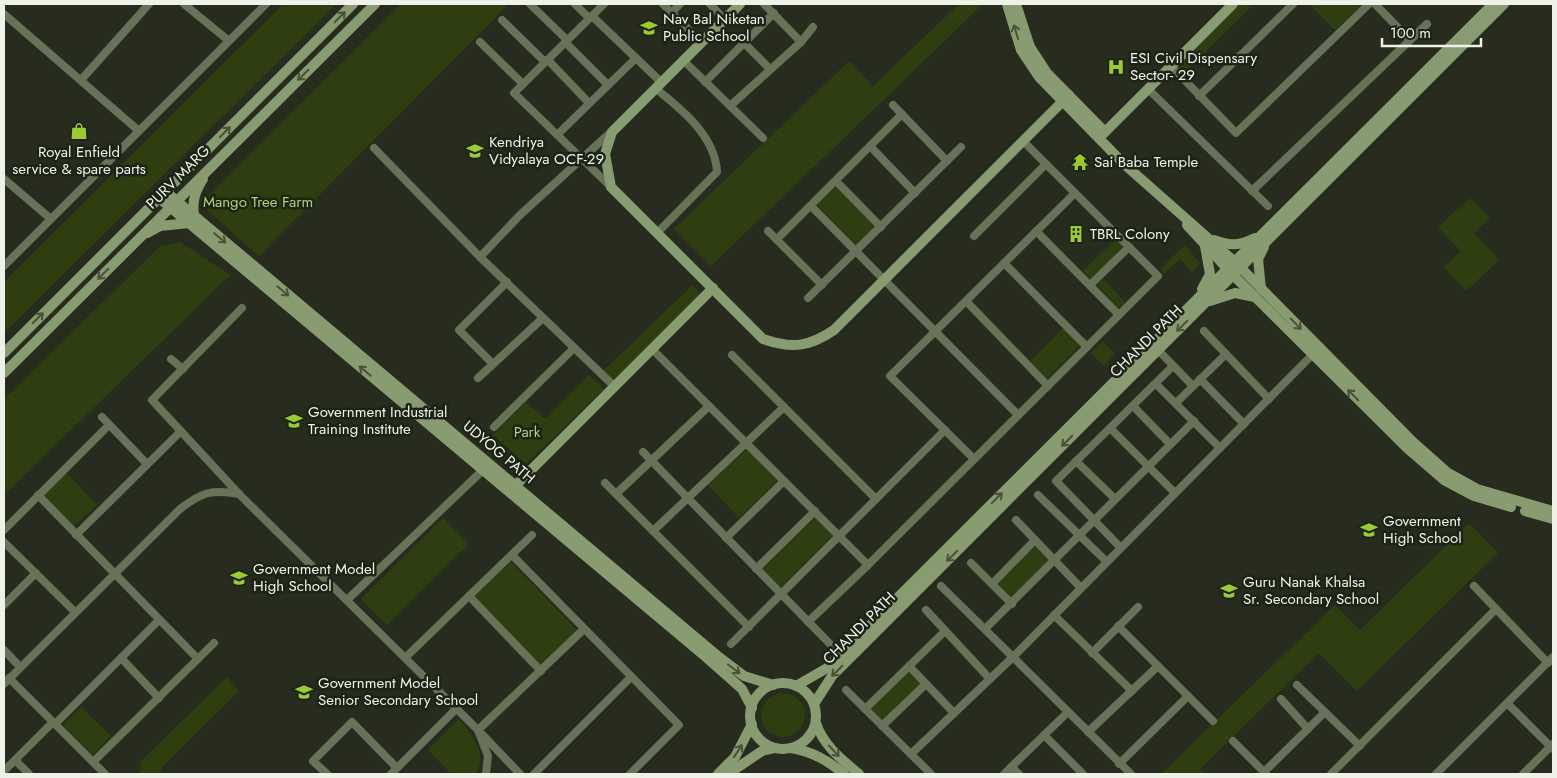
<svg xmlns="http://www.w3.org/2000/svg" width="1557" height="778" viewBox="0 0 1557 778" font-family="Jost,sans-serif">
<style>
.green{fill:#2e3e10}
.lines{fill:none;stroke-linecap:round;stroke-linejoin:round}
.street{stroke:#677258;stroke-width:8}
.secondary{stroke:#899b70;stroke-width:10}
.oneway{stroke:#485339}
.labels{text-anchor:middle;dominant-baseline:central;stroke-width:5;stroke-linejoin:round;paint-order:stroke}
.poi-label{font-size:15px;fill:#eef2e9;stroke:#1d2315;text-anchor:start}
.street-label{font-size:15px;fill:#eef2e9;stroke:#1d2315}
.park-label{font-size:15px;fill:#aed177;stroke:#1d2315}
</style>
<rect width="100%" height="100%" fill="#272c1e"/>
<g class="green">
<polygon points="283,4 336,4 4,333 4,282"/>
<polygon points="401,4 509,4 259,256 208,211 206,198"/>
<polygon points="959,4 983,4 711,266 674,229 849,61 873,86"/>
<polygon points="1241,4 1254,4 1184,73 1177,67"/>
<polygon points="1309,4 1363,4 1335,30"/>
<polygon points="836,186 877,228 857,246 817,205"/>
<polygon points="1470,198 1490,218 1474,233 1499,260 1466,291 1444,267 1461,251 1438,227"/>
<polygon points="1115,240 1123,247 1090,279 1083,271"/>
<polygon points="180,242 230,275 4,495 4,399 160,246"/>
<polygon points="1185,245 1200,263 1192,273 1180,259 1164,274 1160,269"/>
<polygon points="1103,279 1125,302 1118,308 1097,285"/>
<polygon points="693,285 702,295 614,381 604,370"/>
<polygon points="1063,328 1080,345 1047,378 1030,361"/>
<polygon points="1103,341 1115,354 1104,366 1091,353"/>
<polygon points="589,375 604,389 526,464 493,435 526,402 545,419"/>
<polygon points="747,449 777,481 739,518 708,485"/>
<polygon points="66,472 97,505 74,526 43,494"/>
<polygon points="816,517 833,535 780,587 763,569"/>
<polygon points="443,518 469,544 387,625 361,599"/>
<polygon points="1469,523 1498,553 1357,691 1319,653 1200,769 1205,774 1161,774 1335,605 1360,630"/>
<polygon points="1036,546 1051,560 1012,599 998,584"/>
<polygon points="511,562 578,631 542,666 475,596"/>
<polygon points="907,670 921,684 882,723 868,709"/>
<polygon points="227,677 239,691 162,767 161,774 140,774 141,761"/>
<circle cx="783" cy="715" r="22"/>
<polygon points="81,707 111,736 93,755 63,725"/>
<path d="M459 719C471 733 488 754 476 774H451L428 750Z"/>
</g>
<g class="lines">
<g class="street">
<polyline points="184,4 229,41"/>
<polyline points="530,4 567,40"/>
<polyline points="575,4 589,18"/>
<polyline points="604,4 514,93 611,187"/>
<polyline points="663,4 701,42"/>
<polyline points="710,4 724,19"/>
<polyline points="764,4 801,42"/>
<polyline points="1375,4 1410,40"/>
<polyline points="672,12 680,4"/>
<polyline points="4,14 139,131"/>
<polyline points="592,16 661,82"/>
<polyline points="502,20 545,62"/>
<polyline points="480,42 523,84"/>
<polyline points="565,42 608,85"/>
<polyline points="744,43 770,69"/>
<polyline points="548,60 589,103"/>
<polyline points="683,60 763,138"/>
<polyline points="1171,66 1236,133 1369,4"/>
<polyline points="81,80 149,4"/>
<polyline points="705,82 774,13"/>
<path d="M655 88C681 109 715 135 717 172L657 233"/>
<polyline points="1148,89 1268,206"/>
<polyline points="1199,96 1293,4"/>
<polyline points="893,105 947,161"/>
<polyline points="730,106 801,42 813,27"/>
<polyline points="557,135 636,58"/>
<polyline points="870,146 915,193"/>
<polyline points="374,148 480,257 615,387"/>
<polyline points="4,179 51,219"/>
<polyline points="836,181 881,227"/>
<polyline points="1252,191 1427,24"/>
<polyline points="811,206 1018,415"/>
<polyline points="768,231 822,285"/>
<polyline points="1036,231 1119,315"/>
<polyline points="974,236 1046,164"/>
<polyline points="777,239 902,114"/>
<polyline points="480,257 520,215 611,132"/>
<polyline points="1004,263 1087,347"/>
<polyline points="4,266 266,4"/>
<polyline points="1090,285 1129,247"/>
<polyline points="808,298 961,147"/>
<polyline points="966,301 1048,386"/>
<polyline points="242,308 152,400 239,494 478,730 488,756 486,774"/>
<polyline points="1204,331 1269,399"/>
<polyline points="652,349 868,565"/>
<polyline points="1158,350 1193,386"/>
<polyline points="732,355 876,499"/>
<polyline points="171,359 183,369"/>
<polyline points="493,364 459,330 507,282"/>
<polyline points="478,378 543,318"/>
<polyline points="1200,379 1244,424"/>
<polyline points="1156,384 1220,448"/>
<polyline points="1176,403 1226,354"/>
<polyline points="1133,406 1170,444"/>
<polyline points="102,417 147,464"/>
<polyline points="494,427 574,348"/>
<polyline points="1110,428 1175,493"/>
<polyline points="643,452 831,645"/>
<polyline points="974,459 890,376 1075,193"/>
<polyline points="1076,461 1115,499"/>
<polyline points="605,483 749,627"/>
<polyline points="616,494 709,406"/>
<polyline points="38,495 198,659"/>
<polyline points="1038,495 1107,562"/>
<polyline points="1016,520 1081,588"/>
<polyline points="4,530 109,425"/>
<polyline points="653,531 784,407"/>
<polyline points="76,535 181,431"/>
<polyline points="726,538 784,481"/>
<polyline points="4,542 75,612"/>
<polyline points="1121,548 1056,481 1173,366"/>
<polyline points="512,555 679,725 630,774"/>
<polyline points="971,563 1012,604"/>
<polyline points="756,569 815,511"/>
<polyline points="992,584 1035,540"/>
<polyline points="941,586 1131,774"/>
<polyline points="1474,586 1548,663"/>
<polyline points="469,596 541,671"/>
<polyline points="347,600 483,470"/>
<polyline points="4,605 36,573"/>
<polyline points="926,610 990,679"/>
<polyline points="1054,615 1132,691"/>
<polyline points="808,622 868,565 1158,276 1023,141"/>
<polyline points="1118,626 1213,721"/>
<polyline points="985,629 1194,421"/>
<polyline points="731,644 945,430"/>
<polyline points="4,650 20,667"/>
<polyline points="1092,653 1138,607"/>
<polyline points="406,657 532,535"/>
<polyline points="121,658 159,698"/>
<polyline points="909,666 954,713"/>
<polyline points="9,678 105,774"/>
<path d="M4 684 180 509C202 492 212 489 239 494"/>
<polyline points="1297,685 1360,746"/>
<polyline points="846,690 931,774"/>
<polyline points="1281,699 1308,729"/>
<polyline points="1507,703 1553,749"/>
<polyline points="865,709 945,631"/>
<polyline points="55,724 159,620"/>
<polyline points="882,726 926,684"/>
<polyline points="1088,732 1158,666"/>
<polyline points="1044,735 1083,774"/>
<polyline points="1233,741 1266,774"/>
<polyline points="911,754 1013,657 1316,351"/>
<polyline points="15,760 29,774"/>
<polyline points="93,762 214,643"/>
<polyline points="1119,764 1188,696"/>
<polyline points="1011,767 1019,774"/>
<polyline points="4,771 53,722"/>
<polyline points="1264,772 1325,712"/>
<polyline points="327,774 313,761 352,722 397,768"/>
<polyline points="391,774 457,708"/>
<polyline points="520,774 478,730 584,629"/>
<polyline points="534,774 631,677"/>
<polyline points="1004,774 1068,712"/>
<polyline points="1331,774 1496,609"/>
<polyline points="1436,774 1553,657"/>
<polyline points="1523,774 1553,744"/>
</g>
<g class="secondary">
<path d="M740 4 612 132 605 154 611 187 763 339C792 349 809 347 834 330L1069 95"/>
<polyline points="1007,4 1021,50 1039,77 1124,164 1235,262 1413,442 1448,473 1477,489 1553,511"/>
<polyline points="1016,4 1030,47 1047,73 1105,132"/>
<polyline points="1099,138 1233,4"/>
<polyline points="165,191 719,657 744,676 773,685"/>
<polyline points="159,198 707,658 742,689 752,708"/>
<path d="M194 216C192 200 195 192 203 179"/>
<polyline points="1187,225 1233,275 1407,448 1444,480 1474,496 1511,507"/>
<polyline points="147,233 160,226 189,223"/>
<path d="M1214 240C1230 246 1239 246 1255 238"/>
<polyline points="1202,289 1210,274 1205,246"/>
<polyline points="1261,289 1258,259 1264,247"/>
<polyline points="1210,301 1235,293 1255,297"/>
<polyline points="4,353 353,4"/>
<polyline points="4,373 375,4"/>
<polyline points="512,489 713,288"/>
<polyline points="1525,511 1553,519"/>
<circle cx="783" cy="716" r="33"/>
<polyline points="796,686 827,668 1493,4"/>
<polyline points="814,704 832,676 1504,4"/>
<path d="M816 723C823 745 841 759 859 774"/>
<path d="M791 748C813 752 827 760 844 774"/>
<polyline points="718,774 735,757 752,724"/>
<polyline points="728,774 762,751 775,748"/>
</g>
</g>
<defs><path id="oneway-shaft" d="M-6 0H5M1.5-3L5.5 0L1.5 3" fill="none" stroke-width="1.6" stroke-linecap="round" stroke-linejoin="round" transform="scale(1.25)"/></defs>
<g class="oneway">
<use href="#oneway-shaft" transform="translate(340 17) rotate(-45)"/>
<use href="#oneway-shaft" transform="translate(1016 32) rotate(-107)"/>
<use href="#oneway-shaft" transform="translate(303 75) rotate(135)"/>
<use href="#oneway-shaft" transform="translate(225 132) rotate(-45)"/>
<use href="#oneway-shaft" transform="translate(220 238) rotate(40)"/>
<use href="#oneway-shaft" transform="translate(103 274) rotate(135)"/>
<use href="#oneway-shaft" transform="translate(283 291) rotate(40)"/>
<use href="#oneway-shaft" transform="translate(38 318) rotate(-45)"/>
<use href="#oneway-shaft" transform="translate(1296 324) rotate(46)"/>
<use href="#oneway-shaft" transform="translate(1182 326) rotate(135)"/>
<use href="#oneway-shaft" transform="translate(365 371) rotate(-140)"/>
<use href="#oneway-shaft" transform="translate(1353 395) rotate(-135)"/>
<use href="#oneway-shaft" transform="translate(1067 441) rotate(135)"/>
<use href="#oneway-shaft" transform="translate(997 498) rotate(-45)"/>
<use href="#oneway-shaft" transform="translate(952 556) rotate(135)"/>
<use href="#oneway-shaft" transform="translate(734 669) rotate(37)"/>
<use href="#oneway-shaft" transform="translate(837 671) rotate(135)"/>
<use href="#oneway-shaft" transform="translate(738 751) rotate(-56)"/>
<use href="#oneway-shaft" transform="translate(834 751) rotate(47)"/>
</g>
<defs>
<g id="school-bare" transform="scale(1.35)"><path d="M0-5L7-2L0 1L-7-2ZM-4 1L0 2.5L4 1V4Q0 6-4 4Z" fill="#9acb34" stroke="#1d2315" stroke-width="2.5" paint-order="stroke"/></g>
<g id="hospital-bare" transform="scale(1.35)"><path d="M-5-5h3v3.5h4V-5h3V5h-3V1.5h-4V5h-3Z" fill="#9acb34" stroke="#1d2315" stroke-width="2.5" paint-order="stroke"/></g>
<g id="shop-bare" transform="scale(1.35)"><path d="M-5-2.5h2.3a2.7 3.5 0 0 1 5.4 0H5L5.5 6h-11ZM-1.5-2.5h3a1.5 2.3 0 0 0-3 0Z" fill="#9acb34" stroke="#1d2315" stroke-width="2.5" paint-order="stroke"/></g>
<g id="temple-bare" transform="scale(1.35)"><path d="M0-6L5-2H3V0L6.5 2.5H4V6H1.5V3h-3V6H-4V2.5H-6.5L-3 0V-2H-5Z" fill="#9acb34" stroke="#1d2315" stroke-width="2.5" paint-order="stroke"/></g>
<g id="building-bare" transform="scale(1.35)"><path d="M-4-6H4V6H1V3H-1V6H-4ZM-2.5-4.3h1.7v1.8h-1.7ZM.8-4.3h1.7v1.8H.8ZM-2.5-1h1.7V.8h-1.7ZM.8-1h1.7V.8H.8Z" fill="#9acb34" stroke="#1d2315" stroke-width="2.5" paint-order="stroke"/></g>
<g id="university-bare" transform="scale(1.35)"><path d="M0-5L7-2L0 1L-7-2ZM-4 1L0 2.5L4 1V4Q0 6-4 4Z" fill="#9acb34" stroke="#1d2315" stroke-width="2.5" paint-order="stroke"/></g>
</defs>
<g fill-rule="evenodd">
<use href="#school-bare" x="649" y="28"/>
<use href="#hospital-bare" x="1116" y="67"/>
<use href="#shop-bare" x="79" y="131"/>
<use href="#school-bare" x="475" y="151"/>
<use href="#temple-bare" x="1080" y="162"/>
<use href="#building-bare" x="1076" y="234"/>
<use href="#university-bare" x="294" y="421"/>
<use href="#school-bare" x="1369" y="530"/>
<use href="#school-bare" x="239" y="578"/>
<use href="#school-bare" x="1229" y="591"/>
<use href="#school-bare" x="304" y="692"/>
</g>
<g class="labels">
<g class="poi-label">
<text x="663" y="19">Nav Bal Niketan<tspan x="663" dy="17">Public School</tspan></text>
<text x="1130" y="58">ESI Civil Dispensary<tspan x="1130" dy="17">Sector- 29</tspan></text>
<text x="489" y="142">Kendriya<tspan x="489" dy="17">Vidyalaya OCF-29</tspan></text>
<text x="79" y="152" text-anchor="middle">Royal Enfield<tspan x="79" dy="17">service &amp; spare parts</tspan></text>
<text x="1094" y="162">Sai Baba Temple</text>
<text x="1090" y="234">TBRL Colony</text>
<text x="308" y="412">Government Industrial<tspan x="308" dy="17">Training Institute</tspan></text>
<text x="1383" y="521">Government<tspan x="1383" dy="17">High School</tspan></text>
<text x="253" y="569">Government Model<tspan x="253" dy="17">High School</tspan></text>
<text x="1243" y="582">Guru Nanak Khalsa<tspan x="1243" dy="17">Sr. Secondary School</tspan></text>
<text x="318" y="683">Government Model<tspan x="318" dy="17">Senior Secondary School</tspan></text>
</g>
<g class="street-label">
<text transform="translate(178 177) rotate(-45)">PURV MARG</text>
<text transform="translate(1146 341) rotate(-45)">CHANDI PATH</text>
<text transform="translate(499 452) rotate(40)">UDYOG PATH</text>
<text transform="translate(859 628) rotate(-45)">CHANDI PATH</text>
</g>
<g class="park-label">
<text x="258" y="202">Mango Tree Farm</text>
<text x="527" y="432">Park</text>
</g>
</g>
<rect width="1557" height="778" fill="none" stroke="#eef2e9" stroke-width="10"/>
<path d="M1382 38v8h99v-8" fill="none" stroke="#eef2e9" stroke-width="2.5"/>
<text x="1390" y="38" font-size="15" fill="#eef2e9" stroke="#1d2315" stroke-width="4" paint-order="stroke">100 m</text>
</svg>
